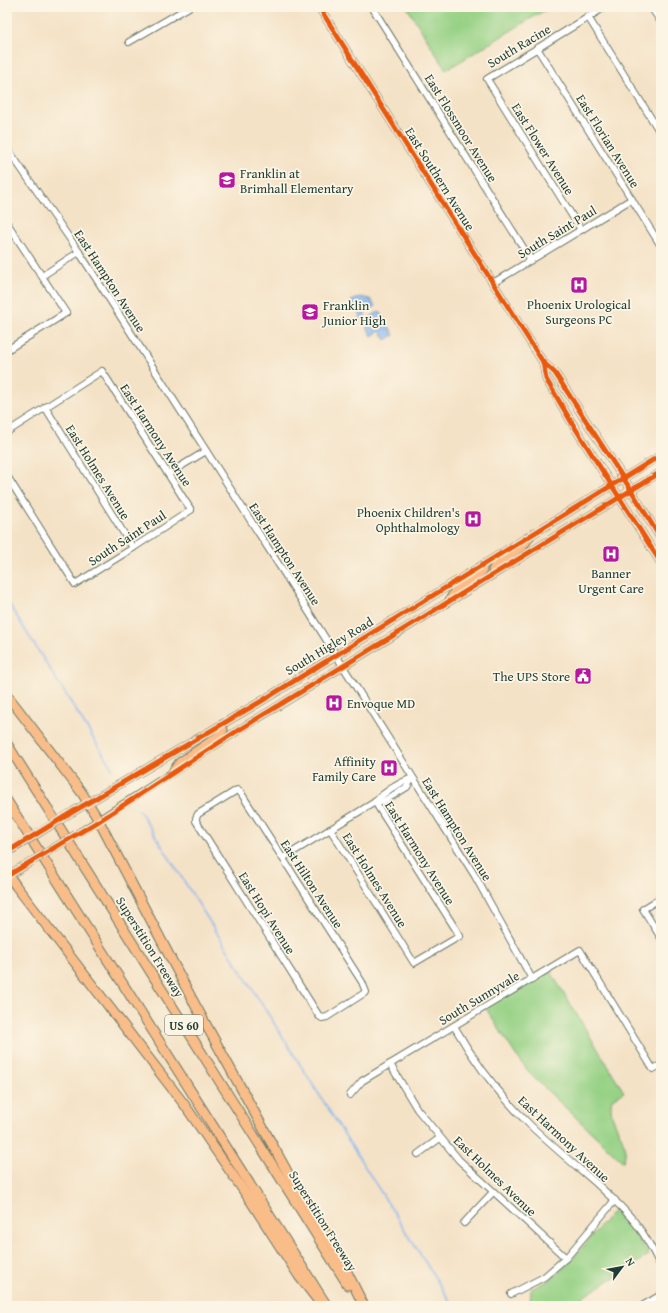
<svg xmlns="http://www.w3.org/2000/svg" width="668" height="1313" viewBox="0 0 668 1313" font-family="'Gentium Book Plus',serif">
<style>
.green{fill:#96d185;stroke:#5a875c}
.water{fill:#84b4ef;stroke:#527892}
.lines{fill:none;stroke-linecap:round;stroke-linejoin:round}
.stream{stroke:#84b4ef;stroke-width:1.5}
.minor-casing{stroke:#6a7767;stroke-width:8}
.major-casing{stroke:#6a7767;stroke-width:9}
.highway-casing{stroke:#6a7767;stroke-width:11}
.minor{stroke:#fff;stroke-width:6}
.major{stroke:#f8bd89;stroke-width:7}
.highway{stroke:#f8bd89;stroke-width:9}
.major-bridge-casing{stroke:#6a7767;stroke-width:9;stroke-linecap:butt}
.major-bridge{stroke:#f8bd89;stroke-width:7}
.cycleway-casing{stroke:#fcf5e5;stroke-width:8}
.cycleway{stroke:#e8590c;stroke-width:5}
.labels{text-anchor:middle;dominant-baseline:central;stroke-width:3.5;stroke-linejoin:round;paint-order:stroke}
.shield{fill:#fcf5e5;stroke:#617469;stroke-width:1}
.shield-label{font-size:12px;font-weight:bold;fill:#1f3d34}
.street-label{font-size:13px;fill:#1f3d34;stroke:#fcf5e5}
.poi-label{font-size:13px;fill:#1f3d34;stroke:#fcf5e5;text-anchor:start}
</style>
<rect width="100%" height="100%" fill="#fcf5e5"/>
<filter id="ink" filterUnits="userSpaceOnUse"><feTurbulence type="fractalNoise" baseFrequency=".025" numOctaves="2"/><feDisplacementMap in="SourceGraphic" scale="8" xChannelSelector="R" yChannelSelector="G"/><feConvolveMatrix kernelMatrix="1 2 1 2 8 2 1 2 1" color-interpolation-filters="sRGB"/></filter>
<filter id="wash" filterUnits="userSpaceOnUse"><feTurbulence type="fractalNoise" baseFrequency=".012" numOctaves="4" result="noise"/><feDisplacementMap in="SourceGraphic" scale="16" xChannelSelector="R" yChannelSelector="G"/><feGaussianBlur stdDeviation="0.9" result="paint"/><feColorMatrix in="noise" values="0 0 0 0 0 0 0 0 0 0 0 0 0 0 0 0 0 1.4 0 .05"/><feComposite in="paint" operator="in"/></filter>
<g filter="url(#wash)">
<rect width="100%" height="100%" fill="#f4e2c6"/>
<g class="green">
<polygon points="407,7 550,7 446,70"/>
<path d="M549 969 624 1092 612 1099C607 1119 623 1131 625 1150 626 1154 624 1158 623 1162L532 1076 515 1054 485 1007Z"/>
<polygon points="614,1210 634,1232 649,1255 569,1306 530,1306 531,1289 550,1280 570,1262"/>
</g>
<polygon class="water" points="360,297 370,299 375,306 364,314 367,319 380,311 394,335 386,340 380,331 372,336 351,301"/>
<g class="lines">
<g class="stream">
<polyline points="7,601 112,768"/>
<polyline points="139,810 453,1306"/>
</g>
</g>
</g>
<g filter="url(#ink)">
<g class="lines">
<g class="minor-casing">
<g id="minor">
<polyline points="372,7 531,260"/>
<polyline points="651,7 661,22"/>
<polyline points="588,17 661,134"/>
<polyline points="129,42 189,7"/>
<polyline points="537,48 661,246"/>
<polyline points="7,148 79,252 117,311 300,598 475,876 532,979"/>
<polyline points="7,223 66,313 7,350"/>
<polyline points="581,230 487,79 605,7"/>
<polyline points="42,276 79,252"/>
<polyline points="493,283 632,199"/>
<polyline points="45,407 133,548"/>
<polyline points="7,432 102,371 191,510 133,548 75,584 7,476"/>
<polyline points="168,474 206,451"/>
<polygon points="237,790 241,793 362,982 366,992 327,1017 322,1018 319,1016 196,821 196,818 198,814"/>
<polyline points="375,802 384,801 407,787 412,778"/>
<polyline points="330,829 414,963 460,936 375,802"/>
<path d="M283 858 375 802C385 791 399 783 412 778"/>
<polyline points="661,898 643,909 661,938"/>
<path d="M454 1026C475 1063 500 1096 531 1126 552 1146 575 1165 597 1184 611 1197 626 1210 637 1225 647 1238 654 1252 661 1267"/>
<polyline points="390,1064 417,1109 459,1160 566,1258"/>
<polyline points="350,1095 362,1081 580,950 653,1069 661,1065"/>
<polyline points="418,1154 440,1138"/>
<polyline points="464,1223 493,1192"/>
<polyline points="511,1294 544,1277 566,1258 615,1200"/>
<polyline points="642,1306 661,1295"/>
</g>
</g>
<g class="major-casing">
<g id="major">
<polyline points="319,7 522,329 543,362 555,373 631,490 661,539"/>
<polyline points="543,362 546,379 572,423 661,563"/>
<polyline points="494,573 492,570 494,566 524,546 530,537"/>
<polyline points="449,600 454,591 481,573 483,571 483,565"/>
<polyline points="173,770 179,762 219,735 224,730 222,724"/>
<polyline points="74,811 260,702 661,455"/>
<polyline points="85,829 237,731 661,472"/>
<polyline points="7,852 13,849"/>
<polyline points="7,876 24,866"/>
</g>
</g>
<g class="highway-casing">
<g id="highway">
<polyline points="7,695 82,793 99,821 193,1001 289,1175 335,1248 364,1306"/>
<polyline points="7,744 348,1285"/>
<polyline points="7,801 327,1306"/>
<polyline points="7,873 16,886 184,1104 252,1203 299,1276 320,1303"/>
</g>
</g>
<use href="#minor" class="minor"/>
<use href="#major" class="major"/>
<use href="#highway" class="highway"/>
<g class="major-bridge-casing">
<g id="major-bridge">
<polyline points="13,849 74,811"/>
<polyline points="24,866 85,829"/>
</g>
</g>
<use href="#major-bridge" class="major-bridge"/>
<g class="cycleway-casing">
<g id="cycleway">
<polyline points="319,7 522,329 543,362 555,373 631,490 661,539"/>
<polyline points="543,362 546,379 572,423 661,563"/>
<polyline points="7,852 74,811 260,702 661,455"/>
<polyline points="7,876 99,821 237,731 661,472"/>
</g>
</g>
<use href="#cycleway" class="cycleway"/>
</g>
</g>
<defs>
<g id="school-square" transform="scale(0.9)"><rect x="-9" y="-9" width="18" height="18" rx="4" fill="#b5179e" stroke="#fcf5e5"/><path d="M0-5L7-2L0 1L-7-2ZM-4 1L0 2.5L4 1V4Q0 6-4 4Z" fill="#fff"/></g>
<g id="hospital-square" transform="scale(0.9)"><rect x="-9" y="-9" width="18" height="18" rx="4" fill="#b5179e" stroke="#fcf5e5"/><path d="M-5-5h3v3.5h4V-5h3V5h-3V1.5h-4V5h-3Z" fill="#fff"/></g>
<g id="civic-square" transform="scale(0.9)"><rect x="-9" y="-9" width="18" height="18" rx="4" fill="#b5179e" stroke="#fcf5e5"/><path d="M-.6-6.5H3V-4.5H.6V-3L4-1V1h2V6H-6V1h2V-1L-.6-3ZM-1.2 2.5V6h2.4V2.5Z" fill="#fff"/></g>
</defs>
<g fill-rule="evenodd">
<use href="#school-square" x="227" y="180"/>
<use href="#hospital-square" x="579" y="285"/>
<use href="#school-square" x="310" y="312"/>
<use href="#hospital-square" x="473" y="519"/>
<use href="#hospital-square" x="611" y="554"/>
<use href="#civic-square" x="583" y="676"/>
<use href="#hospital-square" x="334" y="703"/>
<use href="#hospital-square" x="389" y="768"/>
</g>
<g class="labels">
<rect class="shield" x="165" y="1015" width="38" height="20" rx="3"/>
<g class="shield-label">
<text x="184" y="1025">US 60</text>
</g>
<g class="street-label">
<text transform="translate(519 46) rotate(-31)">South Racine</text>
<text transform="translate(461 128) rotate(58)">East Flossmoor Avenue</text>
<text transform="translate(608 141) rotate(58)">East Florian Avenue</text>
<text transform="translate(543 149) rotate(58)">East Flower Avenue</text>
<text transform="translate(440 179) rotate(58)">East Southern Avenue</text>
<text transform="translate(557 232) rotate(-31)">South Saint Paul</text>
<text transform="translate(110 281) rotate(57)">East Hampton Avenue</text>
<text transform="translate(156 435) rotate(57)">East Harmony Avenue</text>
<text transform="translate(98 472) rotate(58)">East Holmes Avenue</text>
<text transform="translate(127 538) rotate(-33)">South Saint Paul</text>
<text transform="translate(285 554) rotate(57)">East Hampton Avenue</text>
<text transform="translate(329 646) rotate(-31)">South Higley Road</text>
<text transform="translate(457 829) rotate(58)">East Hampton Avenue</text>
<text transform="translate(420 853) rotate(58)">East Harmony Avenue</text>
<text transform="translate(375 880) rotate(58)">East Holmes Avenue</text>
<text transform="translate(312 884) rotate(57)">East Hilton Avenue</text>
<text transform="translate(267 913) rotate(58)">East Hopi Avenue</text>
<text transform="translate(150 947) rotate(58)">Superstition Freeway</text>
<text transform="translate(479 998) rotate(-31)">South Sunnyvale</text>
<text transform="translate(564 1139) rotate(43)">East Harmony Avenue</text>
<text transform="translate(495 1176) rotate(44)">East Holmes Avenue</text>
<text transform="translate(323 1221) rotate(58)">Superstition Freeway</text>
</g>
<g class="poi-label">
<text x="240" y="173">Franklin at<tspan x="240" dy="15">Brimhall Elementary</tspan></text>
<text x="579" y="304" text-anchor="middle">Phoenix Urological<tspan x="579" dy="15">Surgeons PC</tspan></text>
<text x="323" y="305">Franklin<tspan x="323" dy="15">Junior High</tspan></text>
<text x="460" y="512" text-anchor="end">Phoenix Children's<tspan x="460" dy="15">Ophthalmology</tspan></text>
<text x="611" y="573" text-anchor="middle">Banner<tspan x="611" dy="15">Urgent Care</tspan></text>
<text x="570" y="676" text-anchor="end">The UPS Store</text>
<text x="347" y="703">Envoque MD</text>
<text x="376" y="761" text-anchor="end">Affinity<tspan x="376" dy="15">Family Care</tspan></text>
</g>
</g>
<rect width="668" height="1313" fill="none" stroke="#fcf5e5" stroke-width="24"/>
<g transform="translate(622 1267) rotate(58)" stroke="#fcf5e5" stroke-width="3" paint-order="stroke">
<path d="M0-3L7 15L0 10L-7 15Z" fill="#1f3d34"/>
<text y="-6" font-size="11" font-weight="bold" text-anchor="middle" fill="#1f3d34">N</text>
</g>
</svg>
